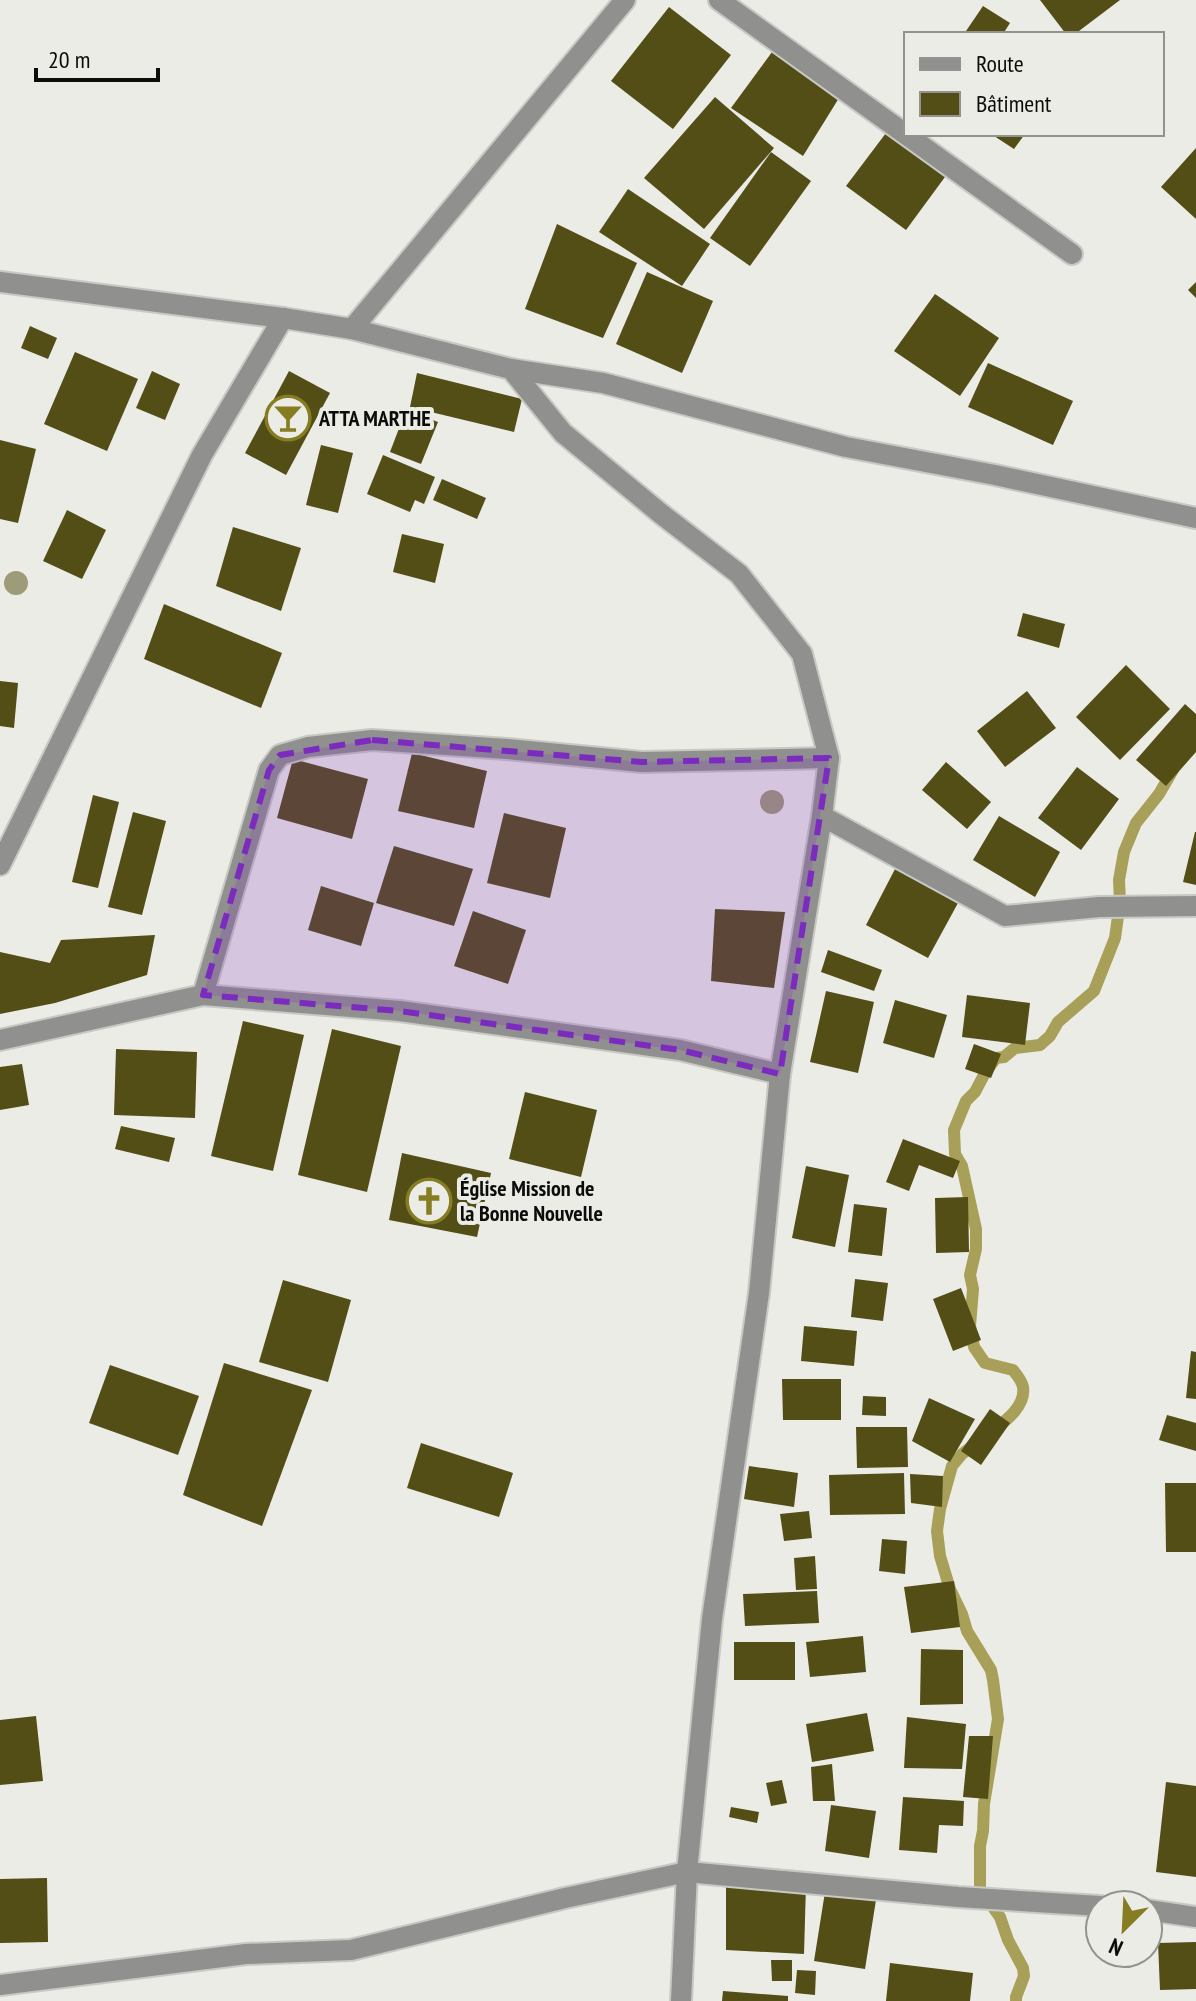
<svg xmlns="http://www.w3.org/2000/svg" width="1196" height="2001" viewBox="0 0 1196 2001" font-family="'PT Sans Narrow',sans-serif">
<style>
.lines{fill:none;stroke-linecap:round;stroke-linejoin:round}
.stream{stroke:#a8a059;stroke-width:12}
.building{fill:#534d16}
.street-casing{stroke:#c8c8c4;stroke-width:24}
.street{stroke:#90908e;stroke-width:20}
.tree{fill:#9e9b7b}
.marked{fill:#7b2cbf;fill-opacity:0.2;stroke:#7b2cbf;stroke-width:6;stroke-dasharray:16 10;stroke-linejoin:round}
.labels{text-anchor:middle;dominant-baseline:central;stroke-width:8;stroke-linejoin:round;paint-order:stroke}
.poi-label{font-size:22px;font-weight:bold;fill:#0c0c0a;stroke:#ecece7;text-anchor:start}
</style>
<rect width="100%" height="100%" fill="#ecece7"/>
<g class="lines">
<g class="stream">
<path d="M995 1429C1007 1420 1026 1405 1023 1387 1022 1381 1017 1375 1013 1370L985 1363 974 1347 970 1326 973 1289 970 1275 976 1249V1229L962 1166 955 1154 954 1130 966 1101 975 1092 985 1073 996 1058 1004 1057 1015 1048 1040 1045 1050 1036 1058 1022 1094 991 1115 938 1120 902 1119 880 1124 852 1136 823 1159 794 1173 770"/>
<polyline points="974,1445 962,1454 952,1466 940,1509 937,1531 940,1556 950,1589 962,1614 967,1631 991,1670 993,1680 998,1719 984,1804 983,1831 980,1846 980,1889 1000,1917 1008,1940 1023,1968 1024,1976 1016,1997 1016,2001"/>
</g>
</g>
<g class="building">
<polygon points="1040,0 1120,0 1075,34 1066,34"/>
<polygon points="983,6 1010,23 1003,34 964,34"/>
<polygon points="669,7 731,55 673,129 611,81"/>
<polygon points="772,52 839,98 803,156 731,108"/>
<polygon points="715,97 774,148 704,229 644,178"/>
<polygon points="886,133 945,177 906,230 846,186"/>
<polygon points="991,134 1025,134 1014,149"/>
<polygon points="1196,148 1196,219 1161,187"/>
<polygon points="771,152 811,181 750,266 710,238"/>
<polygon points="628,189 710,244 682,286 599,232"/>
<polygon points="557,224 637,263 603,338 525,309"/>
<polygon points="647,272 713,301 682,373 616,344"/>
<polygon points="1196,282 1196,298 1188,290"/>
<polygon points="935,294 999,338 960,396 894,351"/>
<polygon points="30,326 57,338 48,359 21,348"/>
<polygon points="75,352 138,379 107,451 44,424"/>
<polygon points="988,363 1073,401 1053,445 968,407"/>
<polygon points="152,371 180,384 165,420 136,408"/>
<polygon points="289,371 330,393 286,475 245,453"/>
<polygon points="417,373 522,399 514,432 410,407"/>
<polygon points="406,410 438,422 421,464 390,452"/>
<polygon points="0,440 36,449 18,523 0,519"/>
<polygon points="321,445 353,453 338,513 306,505"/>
<polygon points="383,455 435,477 424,504 415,500 410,512 367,494"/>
<polygon points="442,479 486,498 477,519 433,500"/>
<polygon points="67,510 106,530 82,579 43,561"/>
<polygon points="233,527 301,548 281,611 216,586"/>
<polygon points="402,534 444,544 435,583 393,572"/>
<polygon points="164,604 282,653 261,708 144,659"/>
<polygon points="1023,613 1065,624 1059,648 1017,636"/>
<polygon points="1126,665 1170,709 1120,760 1076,717"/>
<polygon points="0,681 18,683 14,728 0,726"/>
<polygon points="1027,691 1056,728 1005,767 977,731"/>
<polygon points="1185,704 1196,714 1196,752 1166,786 1136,760"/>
<polygon points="412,753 487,771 474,828 398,811"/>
<polygon points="293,759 368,779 352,839 277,818"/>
<polygon points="946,762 991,802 967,829 922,790"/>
<polygon points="1077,767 1119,799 1081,850 1038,818"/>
<polygon points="93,795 119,802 98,888 72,882"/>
<polygon points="133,812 166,821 142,915 108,907"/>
<polygon points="504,813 566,828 550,898 487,883"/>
<polygon points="999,816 1060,852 1035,897 973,860"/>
<polygon points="1195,832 1196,832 1196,885 1183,882"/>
<polygon points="394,846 473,869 454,926 376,903"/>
<polygon points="895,869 958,903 928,958 866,925"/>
<polygon points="321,886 374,903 361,946 308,930"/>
<polygon points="715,909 785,912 774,988 711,981"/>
<polygon points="473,911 526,930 508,984 454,966"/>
<polygon points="155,935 147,975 55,1003 0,1014 0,952 50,963 61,940"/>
<polygon points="828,950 882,970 874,991 821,972"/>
<polygon points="826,991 874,1002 858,1073 810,1062"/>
<polygon points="967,995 1030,1003 1025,1045 962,1037"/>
<polygon points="895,1000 947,1015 934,1058 883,1043"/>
<polygon points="243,1021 304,1035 273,1171 211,1156"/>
<polygon points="332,1029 401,1046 367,1192 298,1175"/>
<polygon points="974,1044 1001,1054 991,1078 965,1069"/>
<polygon points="116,1049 197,1052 195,1118 114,1115"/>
<polygon points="22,1064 29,1105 0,1110 0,1067"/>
<polygon points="525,1092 597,1110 581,1177 509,1159"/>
<polygon points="121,1126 175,1138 169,1162 115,1149"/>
<polygon points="903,1139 960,1161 953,1178 919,1165 909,1191 886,1182"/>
<polygon points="402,1153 491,1173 477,1237 389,1220"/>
<polygon points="806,1166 849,1175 835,1247 792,1238"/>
<polygon points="968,1197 969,1252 936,1253 935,1198"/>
<polygon points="854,1204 887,1208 882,1256 848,1252"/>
<polygon points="855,1279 888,1283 883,1321 851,1317"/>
<polygon points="283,1280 351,1300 328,1382 259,1362"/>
<polygon points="961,1288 981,1340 953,1351 933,1299"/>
<polygon points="804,1326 857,1331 854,1366 801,1361"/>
<polygon points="1191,1351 1196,1352 1196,1399 1186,1398"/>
<polygon points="224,1363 312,1390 262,1526 183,1495"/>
<polygon points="110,1365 199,1396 178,1455 89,1423"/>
<polygon points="782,1379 841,1379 841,1420 783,1420"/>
<polygon points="863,1396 886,1397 886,1416 862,1415"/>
<polygon points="929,1398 975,1419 950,1462 912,1441"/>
<polygon points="990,1409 1010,1423 981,1465 961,1451"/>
<polygon points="1167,1415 1196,1423 1196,1451 1159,1440"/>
<polygon points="856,1427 907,1427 908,1467 857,1468"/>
<polygon points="421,1443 513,1473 499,1517 407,1488"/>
<polygon points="749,1466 798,1473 794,1507 744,1499"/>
<polygon points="904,1473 905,1514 830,1515 829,1475"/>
<polygon points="910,1474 943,1476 942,1507 911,1503"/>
<polygon points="1165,1483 1196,1483 1196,1552 1166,1552"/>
<polygon points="809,1511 812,1538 784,1541 780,1514"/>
<polygon points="882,1539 907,1541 905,1574 879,1571"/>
<polygon points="815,1556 817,1589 796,1590 794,1558"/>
<polygon points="954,1581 960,1627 911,1633 904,1587"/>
<polygon points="817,1591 819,1623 745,1626 743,1594"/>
<polygon points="863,1636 866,1672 810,1677 806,1642"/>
<rect x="734" y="1642" width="61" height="38"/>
<polygon points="921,1649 963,1650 963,1704 920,1705"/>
<polygon points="867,1713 874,1751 812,1762 806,1724"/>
<polygon points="36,1716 43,1781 0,1785 0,1720"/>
<polygon points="907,1717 966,1724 962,1769 904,1768"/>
<polygon points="969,1736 993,1736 988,1799 963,1797"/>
<polygon points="832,1764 835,1801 813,1801 811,1767"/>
<polygon points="782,1780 787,1803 771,1806 766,1783"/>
<polygon points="1166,1782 1196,1786 1196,1877 1156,1872"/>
<polygon points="903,1797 964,1801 963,1826 939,1825 937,1853 899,1850"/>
<polygon points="831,1805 876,1811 869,1858 825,1851"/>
<polygon points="731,1807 759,1812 757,1823 729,1817"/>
<polygon points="47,1878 48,1942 0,1943 0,1879"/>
<polygon points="726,1883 806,1885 804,1954 726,1950"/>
<polygon points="825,1892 876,1900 865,1969 814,1961"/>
<polygon points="1196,1942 1196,1989 1160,1990 1158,1943"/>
<polygon points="771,1960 792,1960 792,1981 772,1981"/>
<polygon points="890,1963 973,1973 970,2001 886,2001"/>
<polygon points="797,1970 816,1971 815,1995 795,1993"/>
<polygon points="723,1991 788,1996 788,2001 722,2001"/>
</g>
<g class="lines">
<g class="street-casing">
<g id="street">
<polyline points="719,0 1072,254"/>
<polyline points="0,282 283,318 352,329 511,369 603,383 846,447 995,475 1196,518"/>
<polyline points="352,329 625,0"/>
<polyline points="511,369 563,433 660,513 739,574 802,654 829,758 822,816 780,1074 759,1293 712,1619 687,1872 681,2001"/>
<polyline points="822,816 1005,916 1099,907 1196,906"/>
<polyline points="0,865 202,455 283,318"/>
<polyline points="203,995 269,770 280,755 308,747 372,740 507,749 642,762 829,758"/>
<polyline points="0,1040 203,995 400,1011 680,1050 780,1074"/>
<polyline points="1148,1910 1196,1917"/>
<polyline points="0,1985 246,1954 351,1950 565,1898 687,1872 958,1897 1100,1906"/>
</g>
</g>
<use href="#street" class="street"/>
</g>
<g class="tree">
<circle cx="16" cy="583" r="12"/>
<circle cx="772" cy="802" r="12"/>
</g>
<path class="marked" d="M372 740 642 762 829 758 780 1074 680 1050 400 1011 203 995 269 770 280 755Z"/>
<defs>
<g id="bar-ring" transform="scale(2.3)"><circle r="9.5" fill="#ecece7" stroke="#867c21" stroke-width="1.5"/><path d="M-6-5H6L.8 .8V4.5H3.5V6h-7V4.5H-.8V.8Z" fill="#867c21"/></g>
<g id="church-ring" transform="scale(2.3)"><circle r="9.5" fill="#ecece7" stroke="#867c21" stroke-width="1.5"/><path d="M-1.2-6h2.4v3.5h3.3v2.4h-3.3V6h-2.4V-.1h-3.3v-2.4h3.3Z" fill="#867c21"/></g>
</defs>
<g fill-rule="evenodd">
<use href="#bar-ring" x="288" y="418"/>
<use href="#church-ring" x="429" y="1201"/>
</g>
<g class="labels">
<g class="poi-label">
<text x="319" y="418">ATTA MARTHE</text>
<text x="460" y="1188">Église Mission de<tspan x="460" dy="25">la Bonne Nouvelle</tspan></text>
</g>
</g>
<rect x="904" y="32" width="260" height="104" fill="#ecece7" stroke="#92928f" stroke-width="2"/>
<rect x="920" y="58" width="40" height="12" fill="#90908e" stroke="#92928f" stroke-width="2"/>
<text x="976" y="72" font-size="24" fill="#0c0c0a">Route</text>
<rect x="920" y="92" width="40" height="24" fill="#534d16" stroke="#92928f" stroke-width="2"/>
<text x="976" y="112" font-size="24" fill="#0c0c0a">Bâtiment</text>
<g transform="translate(1124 1929) rotate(204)"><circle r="38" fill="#ecece7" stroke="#92928f" stroke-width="2"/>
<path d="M0-6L14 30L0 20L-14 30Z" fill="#867c21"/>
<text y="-12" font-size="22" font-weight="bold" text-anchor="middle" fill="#0c0c0a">N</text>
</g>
<path d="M36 68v12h122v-12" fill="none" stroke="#0c0c0a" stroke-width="4"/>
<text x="48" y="68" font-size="24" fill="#0c0c0a" stroke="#ecece7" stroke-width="6" paint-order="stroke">20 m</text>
</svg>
